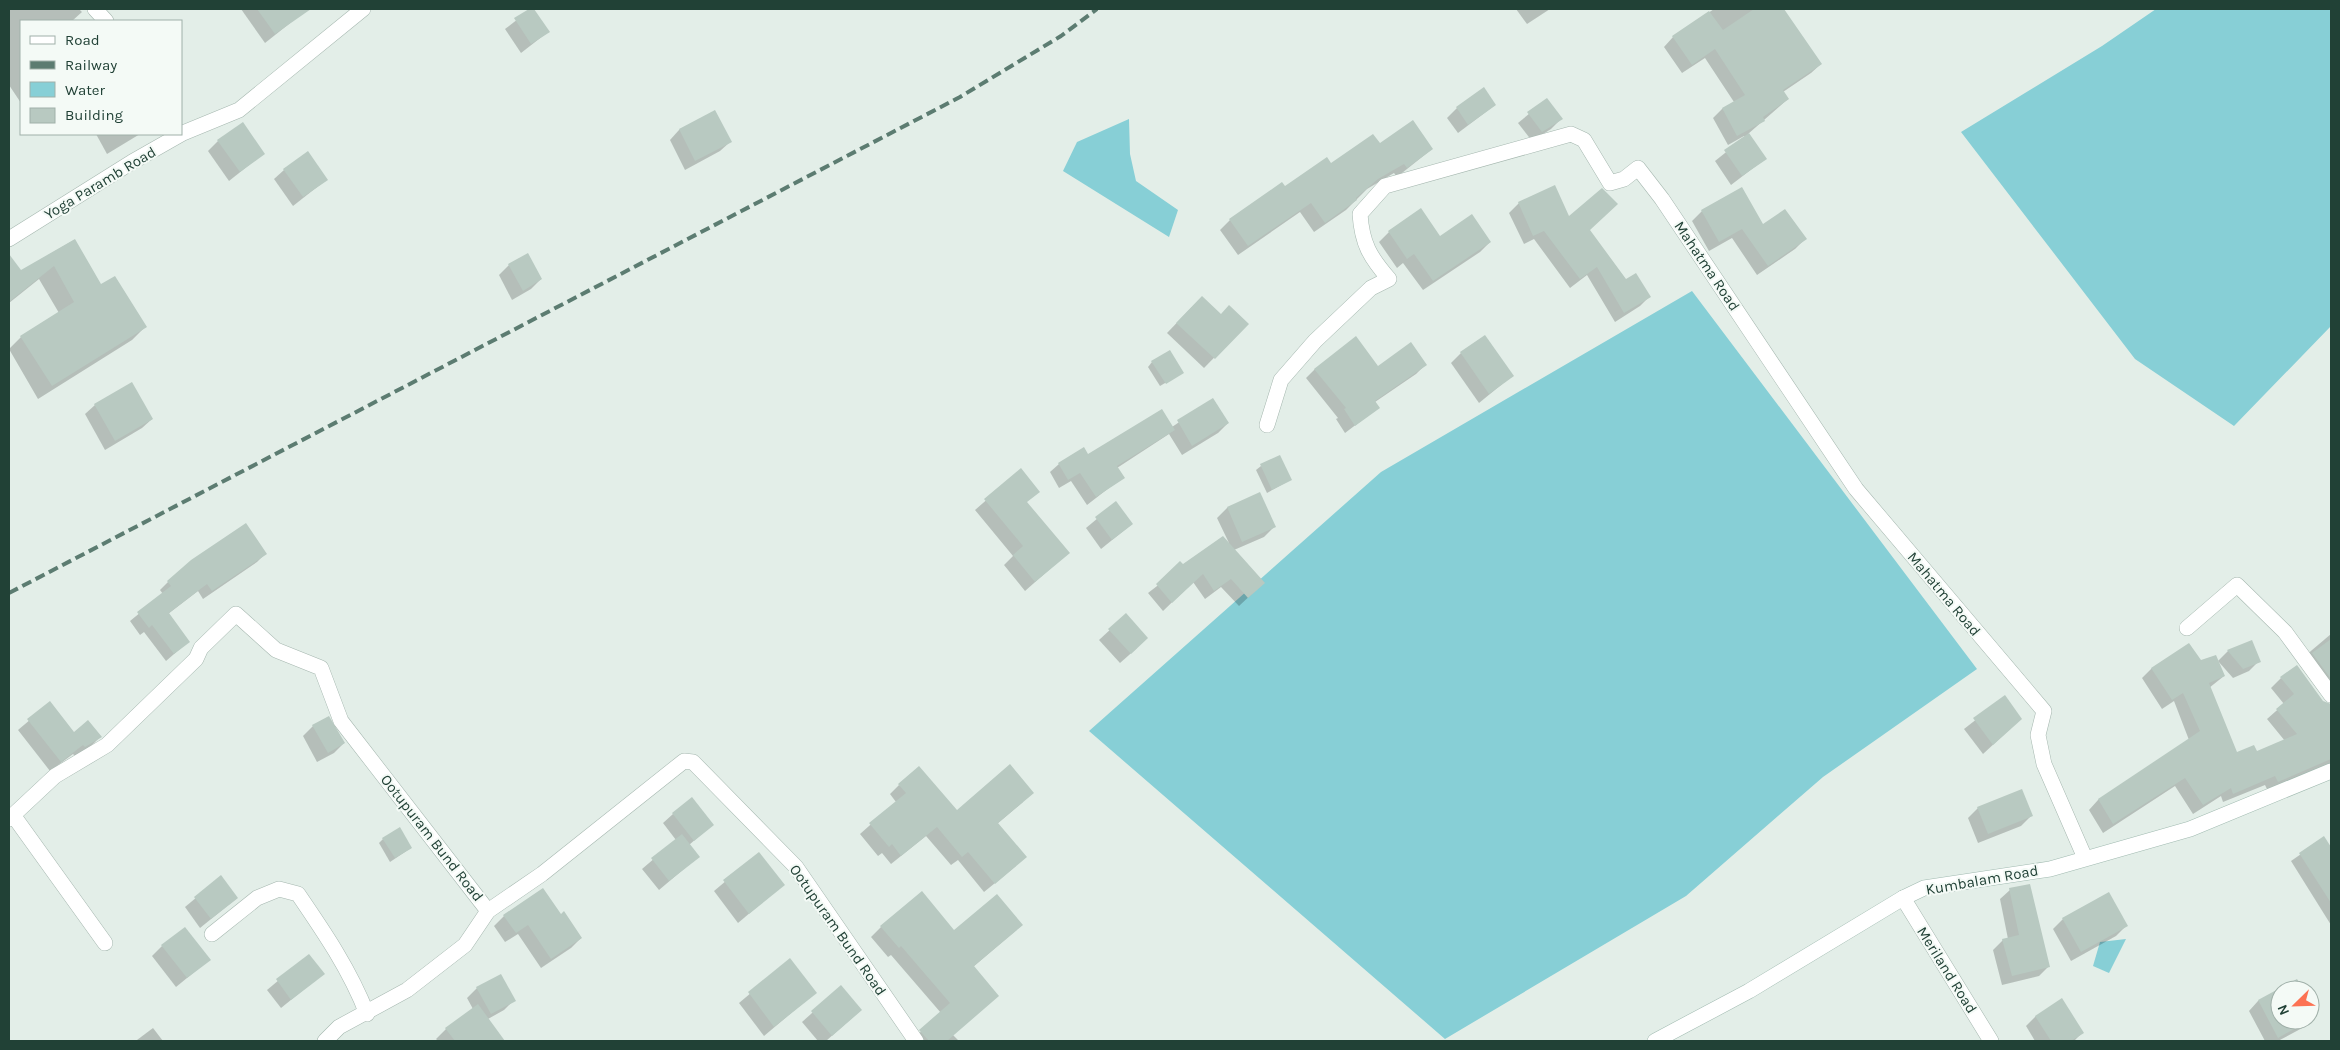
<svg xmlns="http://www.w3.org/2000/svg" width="2340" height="1050" viewBox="0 0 2340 1050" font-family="Karla,sans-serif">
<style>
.water{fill:#87cfd6}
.shadow{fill:#0003}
.building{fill:#b8c9c1}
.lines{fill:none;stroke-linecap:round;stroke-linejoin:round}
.minor-casing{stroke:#a5b7af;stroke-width:16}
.tertiary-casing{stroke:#a5b7af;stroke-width:16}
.secondary-casing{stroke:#a0bab0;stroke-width:16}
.minor{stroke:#fff;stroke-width:15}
.tertiary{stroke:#fff;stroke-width:15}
.secondary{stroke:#fff;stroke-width:15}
.rail{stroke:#5c7c71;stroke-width:4;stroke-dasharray:10 5;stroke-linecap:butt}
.labels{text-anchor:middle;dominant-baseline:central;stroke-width:4;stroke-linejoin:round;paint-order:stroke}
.street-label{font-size:15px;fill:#214136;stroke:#f4faf6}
</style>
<rect width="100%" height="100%" fill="#e3eee8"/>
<g class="water">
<polygon points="2156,9 2331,9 2331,326 2234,426 2135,359 1961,132 2102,46"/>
<polygon points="1129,119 1130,154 1136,181 1178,210 1169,237 1063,171 1077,142"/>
<polygon points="1692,291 1977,669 1823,777 1686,896 1445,1039 1089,731 1381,472"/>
<polygon points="2126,939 2109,973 2093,966 2100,942"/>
</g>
<g class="shadow">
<polygon points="9,9 79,9 82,12 72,21 21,21 21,103 9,85"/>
<polygon points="241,9 286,9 294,20 265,43"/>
<polygon points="531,9 548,32 521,53 505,29"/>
<polygon points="1516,9 1550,9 1527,24"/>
<polygon points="1714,9 1781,9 1821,64 1811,73 1783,92 1788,99 1748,134 1765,159 1731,185 1715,161 1745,137 1744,136 1728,145 1713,118 1722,109 1734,102 1705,58 1682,73 1664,47 1673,37"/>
<polygon points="1547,99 1561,119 1551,129 1532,141 1518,123"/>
<polygon points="1495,105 1458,133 1447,118 1457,108"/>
<polygon points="715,112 730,142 720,151 685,170 670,140 679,130"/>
<polygon points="96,134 140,134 107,154"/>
<polygon points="218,141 263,154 229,181 208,151"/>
<polygon points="1432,149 1397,177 1394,173 1367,189 1346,210 1314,232 1300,212 1238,255 1220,230 1230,220 1331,164"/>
<polygon points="284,170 326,180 293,206 274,179"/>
<polygon points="1519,203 1569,218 1589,230 1626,280 1649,297 1640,306 1615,322 1587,275 1570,288 1534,239 1524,244 1509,213"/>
<polygon points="1421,210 1440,238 1490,242 1480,252 1423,290 1403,263 1397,268 1379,242 1389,232"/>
<polygon points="1702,211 1763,226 1805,239 1795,249 1757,275 1732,238 1709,251 1692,221"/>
<polygon points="74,240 101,286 145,327 132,340 38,399 9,349 21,337 59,313 39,279 9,303 9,275 18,268 21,271"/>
<polygon points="528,255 541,279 531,289 512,300 499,275 509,265"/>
<polygon points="1192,307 1247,324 1204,368 1167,333"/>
<polygon points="1461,353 1512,376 1479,403 1451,363"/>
<polygon points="1152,362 1182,373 1160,386 1148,367"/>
<polygon points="1425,365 1416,374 1375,402 1378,408 1345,433 1336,419 1338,418 1306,378 1315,369"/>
<polygon points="1213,399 1228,423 1218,433 1182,455 1169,434 1117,468 1123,477 1087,505 1071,481 1059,488 1050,472 1059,464 1172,427"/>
<polygon points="95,405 152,419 142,428 105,450 85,414"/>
<polygon points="1261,466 1290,480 1267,493 1256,470"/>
<polygon points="1021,470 1026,503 1068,553 1025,591 1004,565 1013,556 975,510"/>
<polygon points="1260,494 1274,527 1264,537 1234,550 1254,592 1239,606 1221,587 1205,599 1193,582 1163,611 1148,593 1183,566 1229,543 1217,518 1227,508"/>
<polygon points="1116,503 1132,524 1101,549 1086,528"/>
<polygon points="265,554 257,562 203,599 198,591 168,614 188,642 166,661 144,632 140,635 130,621 163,594 160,590 168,582"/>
<polygon points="1126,615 1137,648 1120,663 1099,640"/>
<polygon points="2331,634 2331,693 2305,656"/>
<polygon points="2251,642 2259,661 2249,671 2233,678 2218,661 2228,651"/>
<polygon points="2201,662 2224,676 2209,688 2236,754 2256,753 2285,741 2267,719 2284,704 2271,688 2281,678 2322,701 2331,710 2331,763 2317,772 2268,791 2265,785 2223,802 2221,796 2193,814 2175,786 2103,833 2089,810 2098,800 2189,740 2174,701 2162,709 2142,678 2152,668"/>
<polygon points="2005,697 2010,729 1983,754 1964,729"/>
<polygon points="50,703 74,733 100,737 90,747 75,756 73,754 50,771 18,730"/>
<polygon points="328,717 344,743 334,753 317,762 303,736 313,726"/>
<polygon points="899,785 956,811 1023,802 997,824 1016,866 984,892 958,860 951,865 926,836 891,864 882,853 878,856 860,834 896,802 890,794"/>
<polygon points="1978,808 2031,816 2021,826 1978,843 1968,818"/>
<polygon points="673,814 712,825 689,845 698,857 659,890 642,869 676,840 663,823"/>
<polygon points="2324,838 2331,849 2331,925 2291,861"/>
<polygon points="383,839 411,848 390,862 379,843"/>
<polygon points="758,854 783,885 738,923 714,891"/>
<polygon points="221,877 237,898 200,928 185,907"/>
<polygon points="2010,890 2049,966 2039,976 2002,985 1993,950 2003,940 2008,939 2000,899"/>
<polygon points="561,915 581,938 571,948 541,968 518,934 505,942 494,926 504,916"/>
<polygon points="2063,919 2126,926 2116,936 2071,961 2053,929"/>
<polygon points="1022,925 973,967 953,1035 959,1041 911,1041 941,1013 891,955 888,957 871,937 881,927 954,932"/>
<polygon points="162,946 209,960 176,987 152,956"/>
<polygon points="309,955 323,974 281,1008 267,990"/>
<polygon points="790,960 815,993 764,1036 739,1003"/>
<polygon points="2297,980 2302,990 2280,990 2280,1020 2310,1020 2310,1005 2316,1016 2306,1026 2278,1041 2265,1041 2249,1011 2258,1001"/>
<polygon points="841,987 861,1010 826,1041 818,1041 802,1022"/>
<polygon points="477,988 514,1000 504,1010 488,1019 501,1038 498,1041 438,1041 436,1039 446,1029 473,1009 467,998"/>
<polygon points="2036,1016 2082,1033 2074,1041 2035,1041 2026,1026"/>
<polygon points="153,1028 163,1041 136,1041 137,1040"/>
</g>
<g class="building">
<polygon points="257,9 311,9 275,34"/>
<polygon points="529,9 534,9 550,32 531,44 514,18"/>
<polygon points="1754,9 1784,9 1822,64 1783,90 1789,99 1763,117 1765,121 1737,136 1722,108 1745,95 1715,49 1692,65 1672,36 1709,11 1723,30"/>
<polygon points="1484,87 1496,105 1468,125 1456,107"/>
<polygon points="1547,98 1563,119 1542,132 1527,112"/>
<polygon points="715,110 732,142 695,161 679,129"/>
<polygon points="1413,120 1433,149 1407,168 1404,164 1378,179 1356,198 1357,200 1325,223 1311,203 1248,246 1229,219 1282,182 1285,186 1327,157 1331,163 1373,134 1380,143"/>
<polygon points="243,122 265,154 240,172 217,140"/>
<polygon points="1749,133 1767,159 1742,176 1724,150"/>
<polygon points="308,151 328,180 303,197 283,169"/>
<polygon points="1555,185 1569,216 1602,188 1618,204 1590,230 1626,279 1636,273 1651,297 1624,313 1597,267 1580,279 1544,231 1533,236 1518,202"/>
<polygon points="1742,187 1763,224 1785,209 1807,239 1768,266 1742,229 1719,242 1701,210"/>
<polygon points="1421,208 1440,236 1472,214 1491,242 1433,281 1414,254 1407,259 1388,231"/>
<polygon points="75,239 101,284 115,276 147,327 52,386 20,336 74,302 54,266 9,302 9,254 21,270"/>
<polygon points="528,253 542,279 523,291 508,264"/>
<polygon points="1202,296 1221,314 1229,305 1249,324 1215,359 1176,323"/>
<polygon points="1485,335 1514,376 1489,394 1460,352"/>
<polygon points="1356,336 1378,366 1411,342 1427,365 1375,401 1380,408 1355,426 1344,409 1346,408 1314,369"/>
<polygon points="1170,350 1184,373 1166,384 1151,361"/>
<polygon points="132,382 153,419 115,441 94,404"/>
<polygon points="1213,398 1229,423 1192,446 1177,420"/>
<polygon points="1162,409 1175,430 1117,466 1125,478 1096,497 1080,473 1068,480 1058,463 1084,447 1088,454"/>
<polygon points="1280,455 1292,480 1272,490 1260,464"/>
<polygon points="1021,468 1040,492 1027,502 1070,553 1035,582 1013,555 1023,546 984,499"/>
<polygon points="1260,492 1276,527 1242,542 1227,507"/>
<polygon points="1116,501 1133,524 1112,540 1095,517"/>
<polygon points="246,523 267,554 212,591 207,584 169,613 190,642 174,654 152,625 149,628 137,612 171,586 167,581 191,560"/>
<polygon points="1223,536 1265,583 1248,598 1231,579 1214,591 1203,574 1172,603 1156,584 1180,561 1183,564"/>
<polygon points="1126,613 1148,638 1131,654 1108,629"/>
<polygon points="2331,639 2331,679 2312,653"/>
<polygon points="2252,640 2261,662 2243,669 2227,650"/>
<polygon points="2189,643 2201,660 2216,655 2225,676 2209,683 2237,752 2254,745 2257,751 2297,734 2276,709 2294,694 2280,677 2297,665 2323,701 2331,704 2331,759 2278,782 2275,776 2233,794 2231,788 2203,805 2185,778 2113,824 2098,799 2200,731 2183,693 2172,700 2151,668"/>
<polygon points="2005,695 2022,719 1993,745 1973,718"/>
<polygon points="50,701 74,732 88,720 102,737 85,747 83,745 61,762 27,719"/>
<polygon points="329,716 345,743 328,753 312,725"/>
<polygon points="1010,764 1034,793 998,823 1027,857 995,884 968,852 962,857 937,827 901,856 892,844 889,847 869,823 906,793 898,784 919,766 957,810"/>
<polygon points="2022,789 2033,816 1988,834 1977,807"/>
<polygon points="692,797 714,825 694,841 672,813"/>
<polygon points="400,827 412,848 395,858 382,838"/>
<polygon points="682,834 700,857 669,881 651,858"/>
<polygon points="2324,836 2331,847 2331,903 2299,853"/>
<polygon points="759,852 785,885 749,914 723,880"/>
<polygon points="221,875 238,898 211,919 194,897"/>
<polygon points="2030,884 2050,967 2012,976 2002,939 2019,935 2009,888"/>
<polygon points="543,888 561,914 564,911 582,938 551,959 528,925 516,933 503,915"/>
<polygon points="922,891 954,930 997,894 1023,925 974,966 999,996 947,1041 929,1041 919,1030 950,1003 901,946 899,948 880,926"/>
<polygon points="2109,892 2128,926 2081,952 2062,918"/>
<polygon points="185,927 211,960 187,978 161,945"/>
<polygon points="309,954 325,974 291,1000 276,979"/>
<polygon points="790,958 817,993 774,1027 748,992"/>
<polygon points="501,974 516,1001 491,1014 476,987"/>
<polygon points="2297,979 2303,990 2280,990 2280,1020 2310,1020 2310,1003 2317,1016 2278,1038 2258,1000"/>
<polygon points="841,985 862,1010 832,1036 811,1011"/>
<polygon points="2062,998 2084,1033 2071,1041 2051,1041 2035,1016"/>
<polygon points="478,1004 505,1041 455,1041 445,1028"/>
</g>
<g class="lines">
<g class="minor-casing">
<g id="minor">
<polyline points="95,9 106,21"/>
<path d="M1267 425 1281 380 1315 341 1371 288 1389 279C1370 257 1362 244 1360 214L1385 186 1571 134 1584 140 1610 183 1624 179 1638 168 1662 199 1856 489 2044 711 2038 735 2044 764 2085 858"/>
<polyline points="2187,628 2237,585 2285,632 2331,695"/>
<polyline points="13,815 105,943"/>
<polyline points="9,819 55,776 107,745 196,659 201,648 236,614 276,650 321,668 341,721 488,911"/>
<polyline points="1903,898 1991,1041"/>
<path d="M212 934 257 898 279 889 298 894C324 932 350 970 367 1014"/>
<polyline points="325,1041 339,1027 407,990 465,945 488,911 542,874 684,761 693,762 796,867 916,1041"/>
</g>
</g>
<g class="tertiary-casing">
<polyline id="tertiary" points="9,239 132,162 183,133 239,110 363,9"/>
</g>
<g class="secondary-casing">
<polyline id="secondary" points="1655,1041 1749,991 1903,898 1924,888 2050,869 2190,829 2331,771"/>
</g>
<use href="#minor" class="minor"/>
<use href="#tertiary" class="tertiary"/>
<use href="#secondary" class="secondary"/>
<polyline class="rail" points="9,593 960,97 1061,36 1097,9"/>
</g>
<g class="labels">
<g class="street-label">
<text transform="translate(100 183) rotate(-31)">Yoga Paramb Road</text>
<text transform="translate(1707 266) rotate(56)">Mahatma Road</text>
<text transform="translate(1944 594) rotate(50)">Mahatma Road</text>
<text transform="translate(432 838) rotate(52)">Ootupuram Bund Road</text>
<text transform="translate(1982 880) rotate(-10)">Kumbalam Road</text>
<text transform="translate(838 930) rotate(55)">Ootupuram Bund Road</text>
<text transform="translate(1947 970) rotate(58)">Meriland Road</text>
</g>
</g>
<rect width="2340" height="1050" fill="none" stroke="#214136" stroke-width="20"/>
<rect x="20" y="20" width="162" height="115" fill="#f4faf6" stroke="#a0b0a9"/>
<rect x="30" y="36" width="25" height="8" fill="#ffffff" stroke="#a0b0a9"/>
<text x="65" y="45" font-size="15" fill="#214136">Road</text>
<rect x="30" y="61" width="25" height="8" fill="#5c7c71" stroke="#a0b0a9"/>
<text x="65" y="70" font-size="15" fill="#214136">Railway</text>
<rect x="30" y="82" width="25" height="15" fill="#87cfd6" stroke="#a0b0a9"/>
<text x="65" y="95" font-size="15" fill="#214136">Water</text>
<rect x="30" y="108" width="25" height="15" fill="#b8c9c1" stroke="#a0b0a9"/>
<text x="65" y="120" font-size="15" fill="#214136">Building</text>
<g transform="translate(2295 1005) rotate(247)"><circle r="24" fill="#f4faf6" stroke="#a0b0a9"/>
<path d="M0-4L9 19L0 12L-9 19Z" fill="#fc7253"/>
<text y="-8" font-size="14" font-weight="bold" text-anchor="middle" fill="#214136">N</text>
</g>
</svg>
